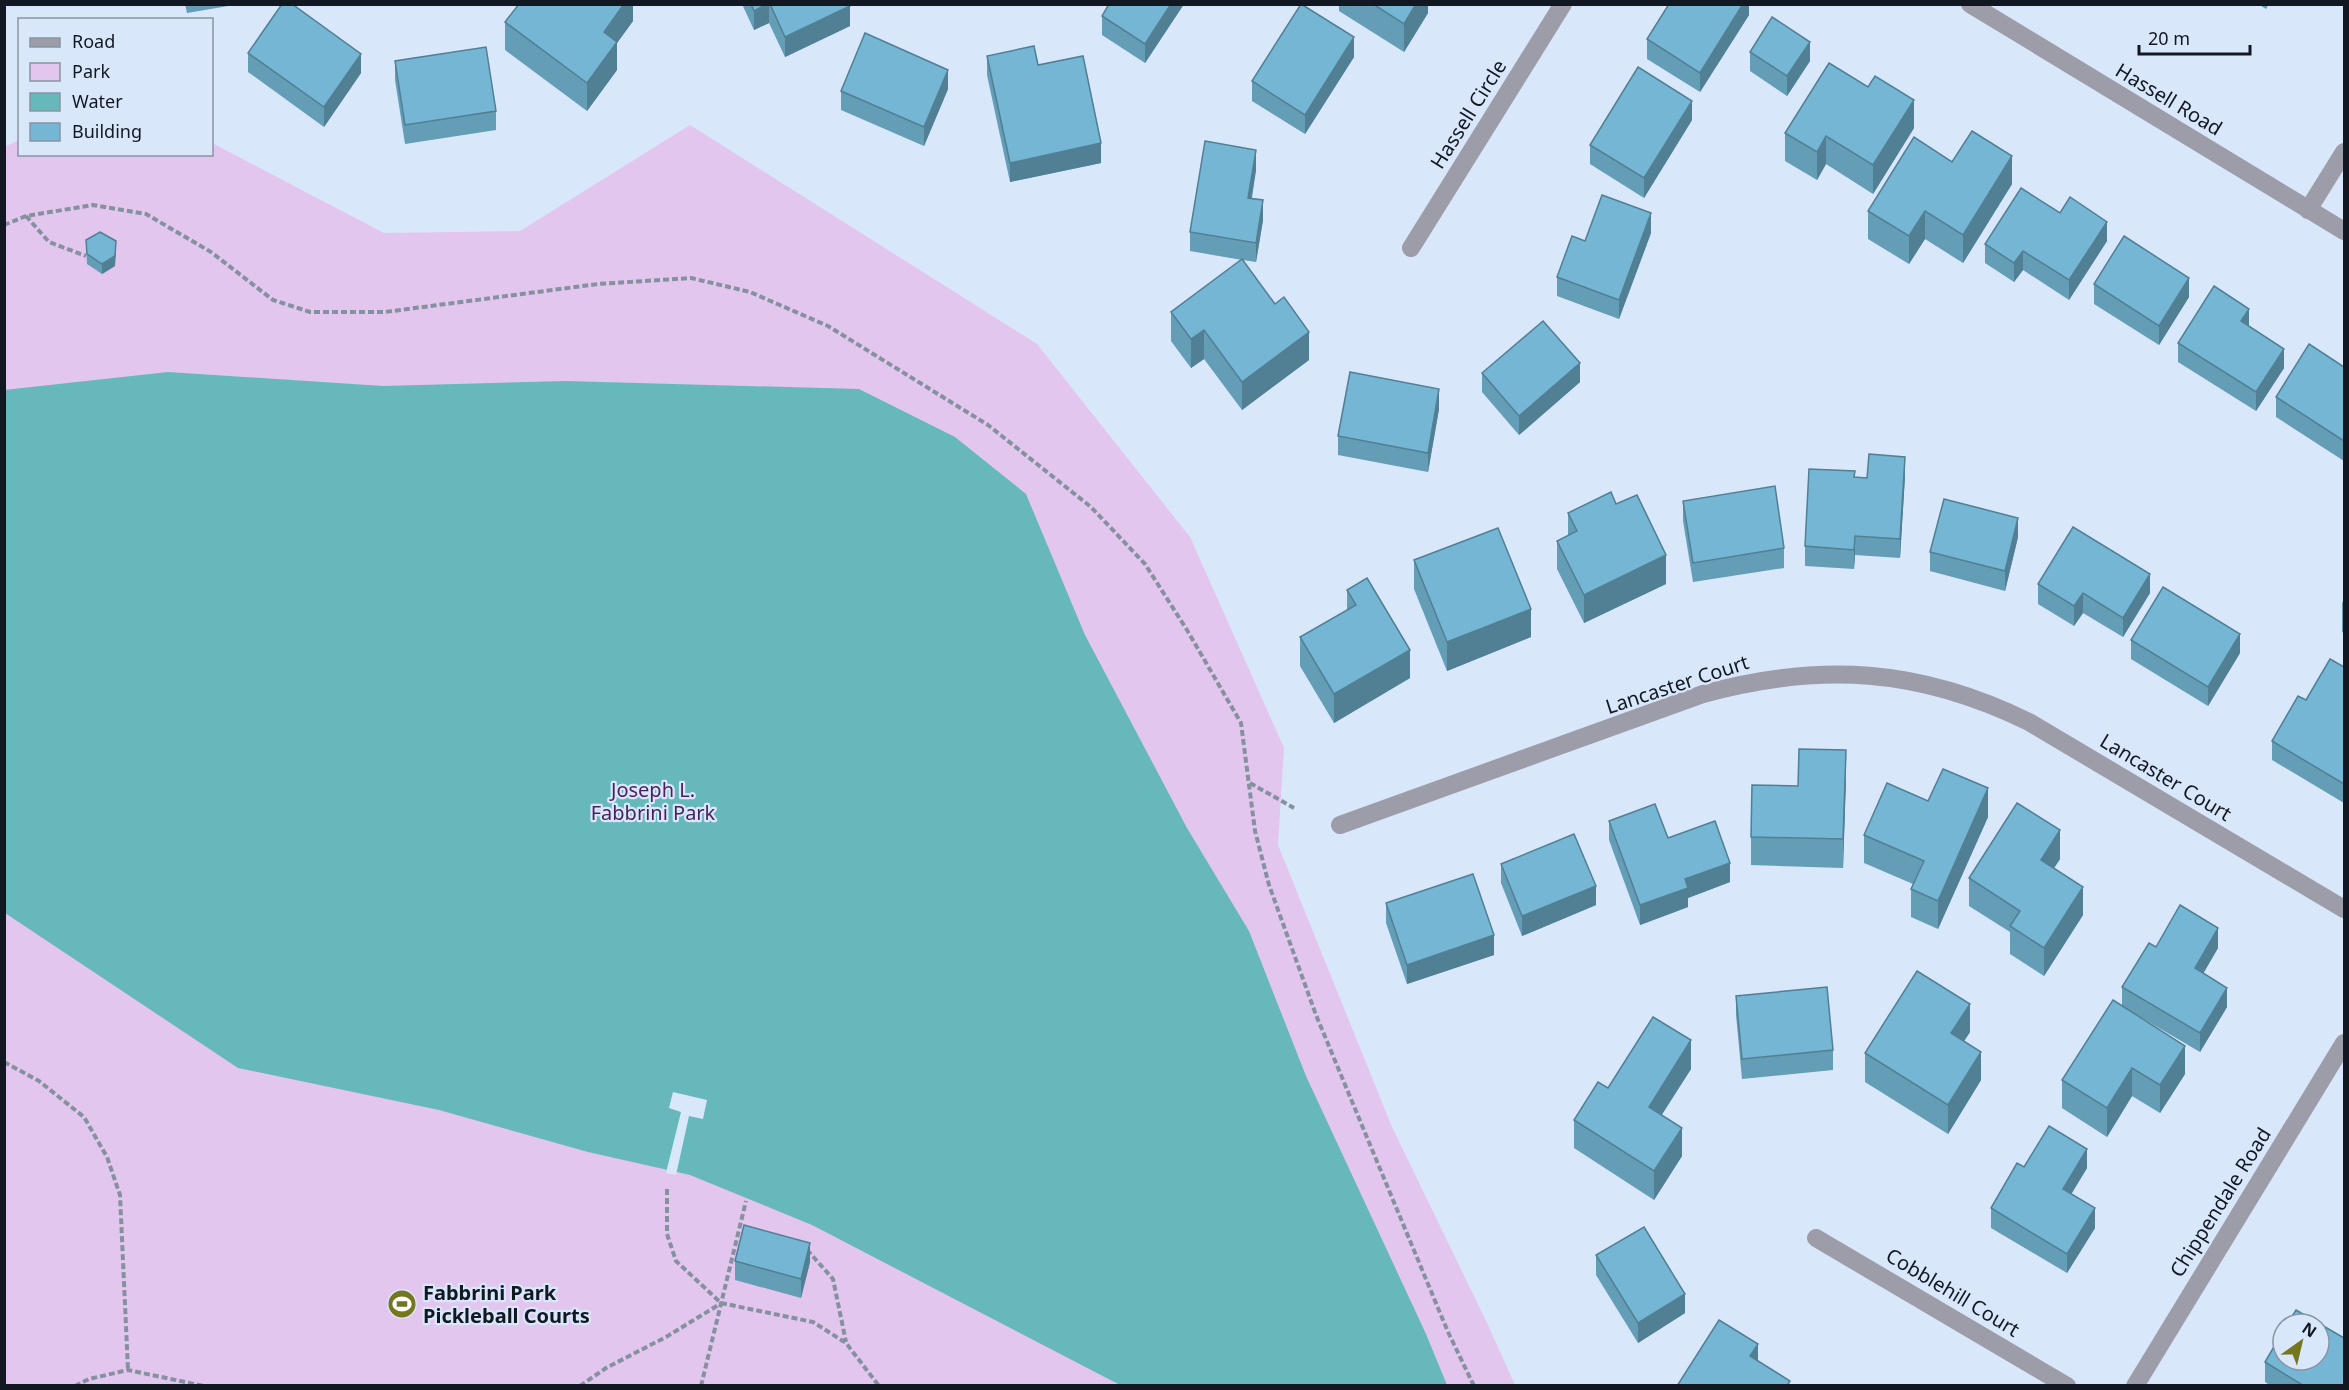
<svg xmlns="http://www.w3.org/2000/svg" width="2349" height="1390" viewBox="0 0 2349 1390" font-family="'Noto Sans',sans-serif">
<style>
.green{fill:#e2c6ee}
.water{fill:#67b8bb}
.pier{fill:#d9e7fb}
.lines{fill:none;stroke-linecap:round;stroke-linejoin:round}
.path{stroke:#8691a0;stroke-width:4;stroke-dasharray:6 3;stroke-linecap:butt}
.minor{stroke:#9d9da9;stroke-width:18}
.tertiary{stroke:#9d9da9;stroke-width:18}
.wall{fill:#649db6}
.shaded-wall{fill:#517f94}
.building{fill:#74b6d4;stroke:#517f94;stroke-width:1.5}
.labels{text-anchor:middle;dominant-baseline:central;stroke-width:4.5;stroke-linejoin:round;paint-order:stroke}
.street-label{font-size:20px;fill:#121821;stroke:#d9e7fb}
.park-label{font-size:20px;fill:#4b1f5b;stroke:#d9e7fb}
.poi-label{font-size:20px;font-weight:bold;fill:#121821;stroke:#d9e7fb;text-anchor:start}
</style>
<rect width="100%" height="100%" fill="#d9e7fb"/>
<polygon class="green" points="690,125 1037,344 1190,537 1284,748 1278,845 1392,1127 1488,1325 1515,1385 5,1385 4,147 19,140 20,154 212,154 212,143 384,233 520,231"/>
<polygon class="water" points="168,372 383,386 565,381 859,389 955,437 1026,494 1085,635 1187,828 1249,931 1306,1076 1426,1334 1447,1385 1120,1385 812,1225 690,1175 588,1152 439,1110 238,1068 5,913 4,390"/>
<polygon class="pier" points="673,1092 707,1100 703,1119 689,1116 676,1175 666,1173 681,1112 669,1108"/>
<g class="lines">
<g class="path">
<polyline points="26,216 49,242 86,256"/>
<polyline points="4,225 26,216 93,205 146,214 211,252 273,300 310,312 385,312 598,284 691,278 750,292 828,326 988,425 1091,507 1145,564 1187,630 1241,723 1255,831 1269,885 1316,1015 1448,1332 1474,1386"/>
<polyline points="1250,783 1294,808"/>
<polyline points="4,1062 39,1081 84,1117 107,1157 120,1195 128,1370"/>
<polyline points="667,1189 667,1234 676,1261 721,1303 813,1322 846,1343 879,1386"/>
<polyline points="806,1252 809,1252 833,1279 846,1342"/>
<polyline points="75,1386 89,1379 128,1370 204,1386"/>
<polyline points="580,1386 606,1368 666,1337 720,1304"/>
<polyline points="701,1386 746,1201"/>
</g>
<g class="minor">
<polyline points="2308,210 2344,152"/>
<polyline points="1411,248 1563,4"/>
<path d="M1340 825 1703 694C1821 662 1919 668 2029 722L2344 909"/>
<polyline points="1816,1238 2067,1386"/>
<polyline points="2135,1386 2344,1043"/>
</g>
<polyline class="tertiary" points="1970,4 2344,231"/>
</g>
<g class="wall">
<polygon points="185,4 240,4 187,13"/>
<polygon points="633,4 633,21 617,43 617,70 587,111 505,50 505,22"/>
<polygon points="742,4 849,4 850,26 785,57 769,23 754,30"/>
<polygon points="1109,4 1184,4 1145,63 1102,35 1102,16"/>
<polygon points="1339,4 1428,4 1428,13 1404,52 1339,11"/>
<polygon points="1749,4 1749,15 1700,92 1647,59 1647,39"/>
<polygon points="2258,4 2269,4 2266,9"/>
<polygon points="1750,52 1810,61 1787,96 1750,71"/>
<polygon points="248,53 361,73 324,127 248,72"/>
<polygon points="987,56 1038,65 1101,163 1010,182 987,75"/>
<polygon points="1354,57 1305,134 1252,101 1252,81"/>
<polygon points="395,61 496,111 496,130 405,144 395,80"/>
<polygon points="948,89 924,146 841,110 841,91"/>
<polygon points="1692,120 1644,198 1590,164 1590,145"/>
<polygon points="1914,128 1873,194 1826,164 1817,180 1785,161 1785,133"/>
<polygon points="1952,162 2012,184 1963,263 1925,239 1909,264 1868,239 1868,211"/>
<polygon points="1256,170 1252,198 1263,220 1256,262 1243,260 1309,360 1242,410 1204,359 1191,368 1171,341 1171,312 1242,260 1190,251 1190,232"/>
<polygon points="2060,213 2107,241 2069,300 2023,270 2014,282 1985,263 1985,244"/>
<polygon points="1651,233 1619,319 1557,296 1557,277 1585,241"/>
<polygon points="86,240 116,251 115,266 102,274 87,264"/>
<polygon points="2094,284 2189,297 2159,345 2094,304"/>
<polygon points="2249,326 2284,368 2256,411 2178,362 2178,343"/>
<polygon points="2344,367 2344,461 2276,417 2276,397"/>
<polygon points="1482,373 1580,382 1519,435 1482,392"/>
<polygon points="1439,409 1428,472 1338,455 1338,436"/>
<polygon points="1905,476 1900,558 1855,555 1854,569 1805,566 1805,546 1855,477 1867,478"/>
<polygon points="1683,501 1784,548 1784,568 1693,582 1683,521"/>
<polygon points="1616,504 1666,584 1584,623 1557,569 1557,541 1568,536 1568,513"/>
<polygon points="2018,537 2005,591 1930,571 1930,552"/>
<polygon points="1414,560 1531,637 1447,671 1414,589"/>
<polygon points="2038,584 2150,593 2123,637 2083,613 2074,626 2038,604"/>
<polygon points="1347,590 1410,678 1334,723 1300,666 1300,637 1347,610"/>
<polygon points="2344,599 2344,633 2342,632 2342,603"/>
<polygon points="2131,640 2240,653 2208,706 2131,659"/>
<polygon points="2344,667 2344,803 2272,760 2272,741 2306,700"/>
<polygon points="1846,778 1843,868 1751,865 1751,837"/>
<polygon points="1928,801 1988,817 1938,929 1911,917 1911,889 1913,884 1864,863 1864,835"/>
<polygon points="1609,821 1668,838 1730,882 1688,898 1688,907 1640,925 1609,840"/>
<polygon points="2060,859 2054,868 2083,915 2044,976 2010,954 2010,932 1969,906 1969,878"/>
<polygon points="1501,864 1596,905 1522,936 1501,883"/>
<polygon points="1386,903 1494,955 1407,984 1386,923"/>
<polygon points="2156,947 2218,948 2203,973 2227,1007 2200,1052 2130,1011 2185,1074 2160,1113 2132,1096 2107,1137 2062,1108 2062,1080 2122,1006 2122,987"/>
<polygon points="1736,996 1833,1050 1833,1070 1742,1079 1736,1015"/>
<polygon points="1970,1032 1964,1041 1981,1080 1948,1134 1865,1082 1865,1053"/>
<polygon points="1691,1069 1661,1115 1682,1156 1654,1200 1574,1148 1574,1120 1608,1088"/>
<polygon points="2024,1167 2087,1168 2071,1194 2095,1228 2067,1273 1991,1228 1991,1208"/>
<polygon points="1596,1255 1685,1313 1638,1343 1596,1275"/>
<polygon points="735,1261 810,1262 801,1298 735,1280"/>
<polygon points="2265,1362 2344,1386 2271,1386 2265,1382"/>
</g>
<g class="shaded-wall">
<polygon points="624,4 633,4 633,21 617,43 617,70 587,111 587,83 604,32"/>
<polygon points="767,4 769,4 769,23 754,30 754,11"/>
<polygon points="1171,4 1184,4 1145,63 1145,44"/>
<polygon points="1416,4 1428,4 1428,13 1404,52 1404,24"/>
<polygon points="1743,4 1749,4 1749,15 1700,92 1700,73"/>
<polygon points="850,6 850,26 785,57 785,37"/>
<polygon points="1354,37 1354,57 1305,134 1305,115"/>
<polygon points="1810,42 1810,61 1787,96 1787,76"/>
<polygon points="361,54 361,73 324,127 324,107"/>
<polygon points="948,70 948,89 924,146 924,127"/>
<polygon points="1914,100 1914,128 1873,194 1873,165"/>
<polygon points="1692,101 1692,120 1644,198 1644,178"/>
<polygon points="1826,136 1826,164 1817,180 1817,152"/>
<polygon points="1101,143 1101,163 1010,182 1010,163"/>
<polygon points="1256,150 1256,170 1248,217 1248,198"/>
<polygon points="2012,156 2012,184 1963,263 1963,235"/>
<polygon points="1263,200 1263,220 1256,262 1256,243"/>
<polygon points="1925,211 1925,239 1909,264 1909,236"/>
<polygon points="1651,213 1651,233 1619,319 1619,300"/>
<polygon points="2107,222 2107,241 2069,300 2069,280"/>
<polygon points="116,241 115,266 102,274 102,264"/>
<polygon points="2023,251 2023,270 2014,282 2014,263"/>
<polygon points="2189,278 2189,297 2159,345 2159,326"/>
<polygon points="2249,309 2249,328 2241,321"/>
<polygon points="1204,330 1204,359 1191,368 1191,339"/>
<polygon points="1309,332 1309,360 1242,410 1242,382"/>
<polygon points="2284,349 2284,368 2256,411 2256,392"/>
<polygon points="1580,363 1580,382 1519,435 1519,416"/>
<polygon points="1439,389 1439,409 1428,472 1428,453"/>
<polygon points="1905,457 1905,476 1900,558 1900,539"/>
<polygon points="2018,518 2018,537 2005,591 2005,571"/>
<polygon points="1855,536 1855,555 1854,569 1854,550"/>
<polygon points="1666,555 1666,584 1584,623 1584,595"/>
<polygon points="2150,574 2150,593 2123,637 2123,618"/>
<polygon points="2083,593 2083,613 2074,626 2074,606"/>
<polygon points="1531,609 1531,637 1447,671 1447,642"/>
<polygon points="2240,634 2240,653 2208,706 2208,687"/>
<polygon points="1410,650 1410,678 1334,723 1334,694"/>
<polygon points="1846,750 1846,778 1843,868 1843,839"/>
<polygon points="1988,788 1988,817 1938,929 1938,901"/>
<polygon points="2060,830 2060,859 2041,888 2041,860"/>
<polygon points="1730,863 1730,882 1688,898 1688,907 1640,925 1640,905 1685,879"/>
<polygon points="1596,886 1596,905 1522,936 1522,916"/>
<polygon points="2083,887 2083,915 2044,976 2044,948"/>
<polygon points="2218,928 2218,948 2195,988 2195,968"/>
<polygon points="1494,935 1494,955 1407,984 1407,965"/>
<polygon points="2227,988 2227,1007 2200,1052 2200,1033"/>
<polygon points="1970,1004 1970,1032 1951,1061 1951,1033"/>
<polygon points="1691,1040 1691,1069 1649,1135 1649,1107"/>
<polygon points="2185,1046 2185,1074 2160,1113 2160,1085"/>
<polygon points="1981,1052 1981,1080 1948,1134 1948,1105"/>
<polygon points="2132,1068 2132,1096 2107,1137 2107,1108"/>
<polygon points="1682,1128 1682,1156 1654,1200 1654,1171"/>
<polygon points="2087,1149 2087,1168 2063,1208 2063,1189"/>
<polygon points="2095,1208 2095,1228 2067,1273 2067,1254"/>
<polygon points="810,1243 810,1262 801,1298 801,1279"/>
<polygon points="1685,1294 1685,1313 1638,1343 1638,1323"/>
<polygon points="1758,1344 1758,1373 1750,1356"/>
</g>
<g class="building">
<polygon points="282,4 292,4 361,54 324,107 248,53"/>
<polygon points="519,4 624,4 604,32 617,42 587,83 505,22"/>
<polygon points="751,4 767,4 754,11"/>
<polygon points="770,4 849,4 850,6 785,37"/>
<polygon points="1109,4 1171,4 1145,44 1102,16"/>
<polygon points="1301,4 1354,37 1305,115 1252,81"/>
<polygon points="1373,4 1416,4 1404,24"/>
<polygon points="1669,4 1743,4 1700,73 1647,39"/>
<polygon points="1772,17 1810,42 1787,76 1750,52"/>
<polygon points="865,33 948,70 924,127 841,91"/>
<polygon points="1034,46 1038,65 1083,56 1101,143 1010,163 987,56"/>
<polygon points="486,47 496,111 405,125 395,61"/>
<polygon points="1829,63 1868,87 1875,76 1914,100 1873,165 1826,136 1817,152 1785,133"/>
<polygon points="1638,67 1692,101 1644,178 1590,145"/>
<polygon points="1972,131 2012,156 1963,235 1925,211 1909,236 1868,211 1914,137 1952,162"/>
<polygon points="1205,141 1256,150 1248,198 1263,200 1256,243 1190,232"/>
<polygon points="2021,188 2060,213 2070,197 2107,222 2069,280 2023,251 2014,263 1985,244"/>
<polygon points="1602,195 1651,213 1619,300 1557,277 1572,236 1585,241"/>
<polygon points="100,232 116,241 115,256 102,264 87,254 86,240"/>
<polygon points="2124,236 2189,278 2159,326 2094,284"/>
<polygon points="1242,259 1275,304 1284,297 1309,332 1242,382 1204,330 1191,339 1171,312"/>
<polygon points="2214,286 2249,309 2241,321 2284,349 2256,392 2178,343"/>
<polygon points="1543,321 1580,363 1519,416 1482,373"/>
<polygon points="2309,344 2344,367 2344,441 2276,397"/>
<polygon points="1350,372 1439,389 1428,453 1338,436"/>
<polygon points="1869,454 1905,457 1900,539 1855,536 1854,550 1805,546 1809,469 1855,471 1854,477 1867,478"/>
<polygon points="1775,486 1784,548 1693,563 1683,501"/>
<polygon points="1611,492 1616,504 1637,495 1666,555 1584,595 1557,541 1577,531 1568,513"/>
<polygon points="1944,499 2018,518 2005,571 1930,552"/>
<polygon points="2073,527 2150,574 2123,618 2083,593 2074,606 2038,584"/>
<polygon points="1498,528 1531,609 1447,642 1414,560"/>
<polygon points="1367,578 1410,650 1334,694 1300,637 1356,605 1347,590"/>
<polygon points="2163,587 2240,634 2208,687 2131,640"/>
<polygon points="2330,659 2344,667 2344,784 2272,741 2298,696 2306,700"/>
<polygon points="1799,749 1846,750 1843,839 1751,837 1752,785 1798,786"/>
<polygon points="1943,769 1988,788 1938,901 1911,889 1924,861 1864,835 1887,783 1928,801"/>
<polygon points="2017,803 2060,830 2041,860 2083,887 2044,948 2010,926 2020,911 1969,878"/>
<polygon points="1655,804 1668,838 1715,821 1730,863 1685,879 1688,888 1640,905 1609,821"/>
<polygon points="1574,834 1596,886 1522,916 1501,864"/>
<polygon points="1473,874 1494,935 1407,965 1386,903"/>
<polygon points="2180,905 2218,928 2195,968 2227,988 2200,1033 2122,987 2149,943 2156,947"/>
<polygon points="1917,971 1970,1004 1951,1033 1981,1052 1948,1105 1865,1053"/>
<polygon points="1827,987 1833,1050 1742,1059 1736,996"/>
<polygon points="2113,1000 2185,1046 2160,1085 2132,1068 2107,1108 2062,1080"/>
<polygon points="1653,1017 1691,1040 1649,1107 1682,1128 1654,1171 1574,1120 1598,1082 1608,1088"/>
<polygon points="2049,1126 2087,1149 2063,1189 2095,1208 2067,1254 1991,1208 2017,1163 2024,1167"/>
<polygon points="744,1225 810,1243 801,1279 735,1261"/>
<polygon points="1644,1227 1685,1294 1638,1323 1596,1255"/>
<polygon points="2296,1310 2344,1338 2344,1386 2304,1386 2265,1362 2283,1331 2283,1360 2319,1360 2319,1324 2287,1324"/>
<polygon points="1719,1320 1758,1344 1750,1356 1790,1381 1787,1386 1677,1386"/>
</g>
<defs>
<g id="stadium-disc" transform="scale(1.5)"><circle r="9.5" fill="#75761d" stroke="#d9e7fb"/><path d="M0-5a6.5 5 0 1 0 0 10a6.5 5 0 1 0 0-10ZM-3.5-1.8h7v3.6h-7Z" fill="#fff"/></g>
</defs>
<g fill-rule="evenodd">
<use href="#stadium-disc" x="402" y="1304"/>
</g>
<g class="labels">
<g class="street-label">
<text transform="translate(2169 99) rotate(31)">Hassell Road</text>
<text transform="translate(1468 114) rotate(-58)">Hassell Circle</text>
<text transform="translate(1677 684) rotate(-18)">Lancaster Court</text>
<text transform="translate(2166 777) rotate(31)">Lancaster Court</text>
<text transform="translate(2220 1202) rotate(-58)">Chippendale Road</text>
<text transform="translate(1953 1292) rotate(31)">Cobblehill Court</text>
</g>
<g class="park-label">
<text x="653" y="789">Joseph L.<tspan x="653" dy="23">Fabbrini Park</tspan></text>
</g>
<g class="poi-label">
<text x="423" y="1292">Fabbrini Park<tspan x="423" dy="23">Pickleball Courts</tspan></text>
</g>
</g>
<rect width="2349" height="1390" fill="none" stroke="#121821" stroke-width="12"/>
<rect x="18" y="18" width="195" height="138" fill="#d9e7fb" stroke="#8994a4" stroke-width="1.5"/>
<rect x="30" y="38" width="30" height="9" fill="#9d9da9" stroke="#8994a4" stroke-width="1.5"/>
<text x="72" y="48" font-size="18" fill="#121821">Road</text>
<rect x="30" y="63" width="30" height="18" fill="#e2c6ee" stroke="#8994a4" stroke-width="1.5"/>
<text x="72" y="78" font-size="18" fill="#121821">Park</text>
<rect x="30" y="93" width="30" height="18" fill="#67b8bb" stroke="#8994a4" stroke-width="1.5"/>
<text x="72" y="108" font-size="18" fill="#121821">Water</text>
<rect x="30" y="123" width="30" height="18" fill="#74b6d4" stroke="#8994a4" stroke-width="1.5"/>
<text x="72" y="138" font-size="18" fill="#121821">Building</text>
<g transform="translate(2301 1342) rotate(34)"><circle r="28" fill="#d9e7fb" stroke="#8994a4" stroke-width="1.5"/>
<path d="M0-4.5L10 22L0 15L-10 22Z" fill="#75761d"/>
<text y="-9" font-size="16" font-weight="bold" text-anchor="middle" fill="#121821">N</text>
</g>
<path d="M2139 45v9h111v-9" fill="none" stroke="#121821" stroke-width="3"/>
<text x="2148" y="45" font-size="18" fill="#121821" stroke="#d9e7fb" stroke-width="4.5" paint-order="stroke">20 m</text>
</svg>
